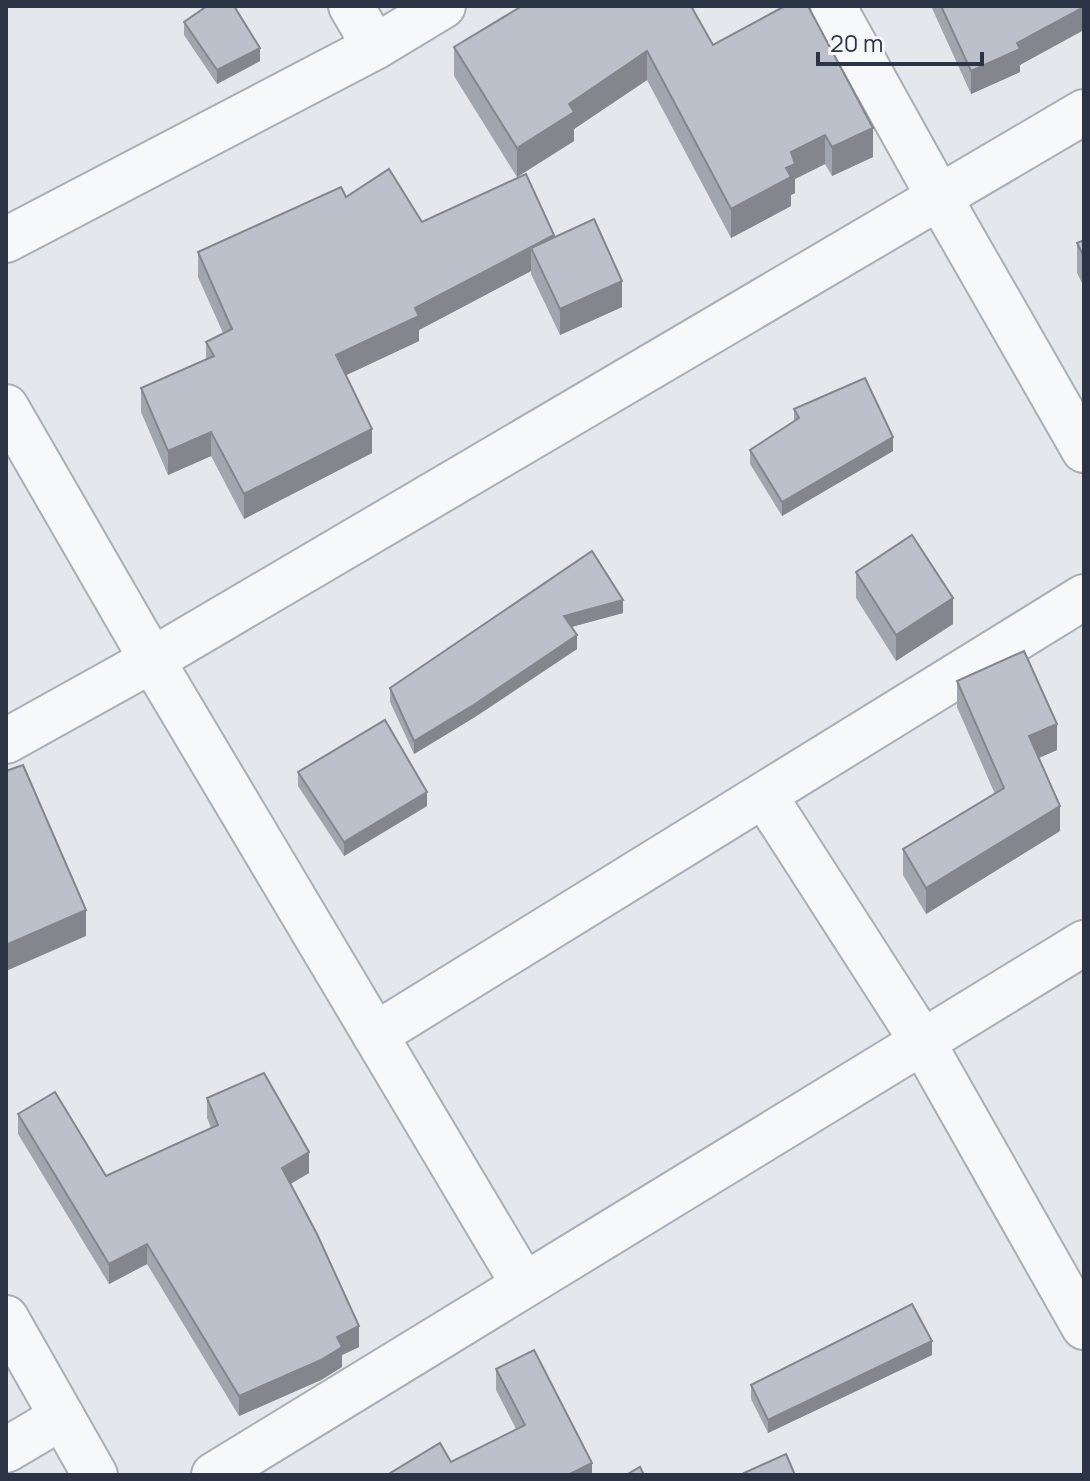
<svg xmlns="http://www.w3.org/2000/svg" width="1090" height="1481" viewBox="0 0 1090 1481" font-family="Manrope,sans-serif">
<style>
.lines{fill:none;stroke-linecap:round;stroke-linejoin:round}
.minor-casing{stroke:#a9aeb7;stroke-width:48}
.minor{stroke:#f7f8fa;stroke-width:44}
.wall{fill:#a1a5ae}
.shaded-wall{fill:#83868d}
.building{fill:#bbc0ca;stroke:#83868d;stroke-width:2}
</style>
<rect width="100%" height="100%" fill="#e4e7ec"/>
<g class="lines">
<g class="minor-casing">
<g id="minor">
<polyline points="351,6 375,47"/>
<polyline points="833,6 939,197 1084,450"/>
<polyline points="6,240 375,47 443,6"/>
<polyline points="6,407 152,660 524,1285"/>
<polyline points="6,741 152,660 1084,112"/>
<polyline points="764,795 922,1041 1084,1327"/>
<polyline points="375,1035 1084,597"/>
<polyline points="6,1318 95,1475"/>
<polyline points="6,1450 62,1417"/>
<polyline points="214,1475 1084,943"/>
</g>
</g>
<use href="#minor" class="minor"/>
</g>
<g class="wall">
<polygon points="931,6 1084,6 1020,65 1020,72 971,94"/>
<polygon points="184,22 260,61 217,84 184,35"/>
<polygon points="713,45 873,157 832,176 825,164 795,179 795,193 791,195 791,206 731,238 647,80 574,129 574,141 517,177 454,76 454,47"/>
<polygon points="346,197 422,222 554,238 622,307 560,335 531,274 531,271 419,330 419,341 346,375 372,453 244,519 211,456 168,475 141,412 141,388 206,360 206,342 223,333 198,277 198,252"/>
<polygon points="1084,240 1084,287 1077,273 1077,243"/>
<polygon points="794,409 893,451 782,516 750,464 750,450 794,421"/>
<polygon points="592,551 623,613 571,627 577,649 475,717 414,754 390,702 390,688"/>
<polygon points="856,572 953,624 896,661 856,598"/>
<polygon points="957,681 1057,750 1039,758 1060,831 926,914 903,875 903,849 995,794 957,707"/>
<polygon points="298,772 427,806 344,856 298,786"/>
<polygon points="207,1098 309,1173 290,1184 359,1347 342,1355 342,1367 321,1380 239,1416 147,1264 109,1284 18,1134 18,1114 106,1176 211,1128 207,1118"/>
<polygon points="932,1355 768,1433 751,1399 751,1385"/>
<polygon points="496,1369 592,1475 451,1462 516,1429 496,1390"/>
</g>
<g class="shaded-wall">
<polygon points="1084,7 1084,30 1020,65 1020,72 971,94 971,71 1017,43"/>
<polygon points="260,48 260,61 217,84 217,70"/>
<polygon points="647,51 647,80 574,129 574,141 517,177 517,148 569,104"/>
<polygon points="873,128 873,157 832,176 832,147"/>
<polygon points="825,135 825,164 795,179 795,193 791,195 791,206 731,238 731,209 786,168 791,152"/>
<polygon points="554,235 554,259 531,248 531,271 419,330 419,341 336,380 336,355 415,308"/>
<polygon points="622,281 622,307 560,335 560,309"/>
<polygon points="372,429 372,453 244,519 244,494"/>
<polygon points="211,432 211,456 168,475 168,451"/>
<polygon points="893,437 893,451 782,516 782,502"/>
<polygon points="953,598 953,624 896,661 896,635"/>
<polygon points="623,600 623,613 564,629 564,616"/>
<polygon points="577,635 577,649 475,717 414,754 414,741"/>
<polygon points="1057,724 1057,750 1029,762 1029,736"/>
<polygon points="427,792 427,806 344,856 344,842"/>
<polygon points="1060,806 1060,831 926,914 926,888"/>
<polygon points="86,910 86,936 6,971 6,945"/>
<polygon points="309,1152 309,1173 282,1189 282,1168"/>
<polygon points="147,1244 147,1264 109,1284 109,1264"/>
<polygon points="359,1326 359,1347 342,1355 342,1367 321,1380 239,1416 239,1396 337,1337"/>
<polygon points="932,1341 932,1355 768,1433 768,1420"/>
<polygon points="592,1463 592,1475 568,1475"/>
</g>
<g class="building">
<polygon points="207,6 234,6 260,48 217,70 184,22"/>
<polygon points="522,6 691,6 713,45 785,6 808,6 873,128 832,147 825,135 791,152 795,164 786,168 791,177 731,209 647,51 569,104 574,112 517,148 454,47"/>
<polygon points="941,6 1084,6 1084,7 1017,43 1020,49 971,71"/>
<polygon points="389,169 422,222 526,174 554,235 415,308 419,316 336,355 372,429 244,494 211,432 168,451 141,388 214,356 206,342 232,329 198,252 341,187 346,197"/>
<polygon points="594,219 622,281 560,309 531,248"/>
<polygon points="1084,240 1084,257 1077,243"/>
<polygon points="865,378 893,437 782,502 750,450 799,418 794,409"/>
<polygon points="912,535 953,598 896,635 856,572"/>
<polygon points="592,551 623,600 564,616 577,635 475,704 414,741 390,688"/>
<polygon points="1024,651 1057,724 1029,736 1060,806 926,888 903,849 1004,788 957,681"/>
<polygon points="385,720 427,792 344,842 298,772"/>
<polygon points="23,765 86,910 6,945 6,771"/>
<polygon points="264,1073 309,1152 282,1168 317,1234 359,1326 337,1337 342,1347 321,1360 239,1396 147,1244 109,1264 18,1114 55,1092 106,1176 218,1125 207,1098"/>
<polygon points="912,1304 932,1341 768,1420 751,1385"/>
<polygon points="534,1350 592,1463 568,1475 387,1475 440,1443 451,1462 525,1425 496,1369"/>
<polygon points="786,1454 795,1475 745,1475 744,1473"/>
<polygon points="640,1467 644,1475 626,1475"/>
</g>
<rect width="1090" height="1481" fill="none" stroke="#2b3445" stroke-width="16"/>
<path d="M818 52v12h164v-12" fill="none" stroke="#2b3445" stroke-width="4"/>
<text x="830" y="52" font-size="24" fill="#2b3445" stroke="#f4f6f9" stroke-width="6" paint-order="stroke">20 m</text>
</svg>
